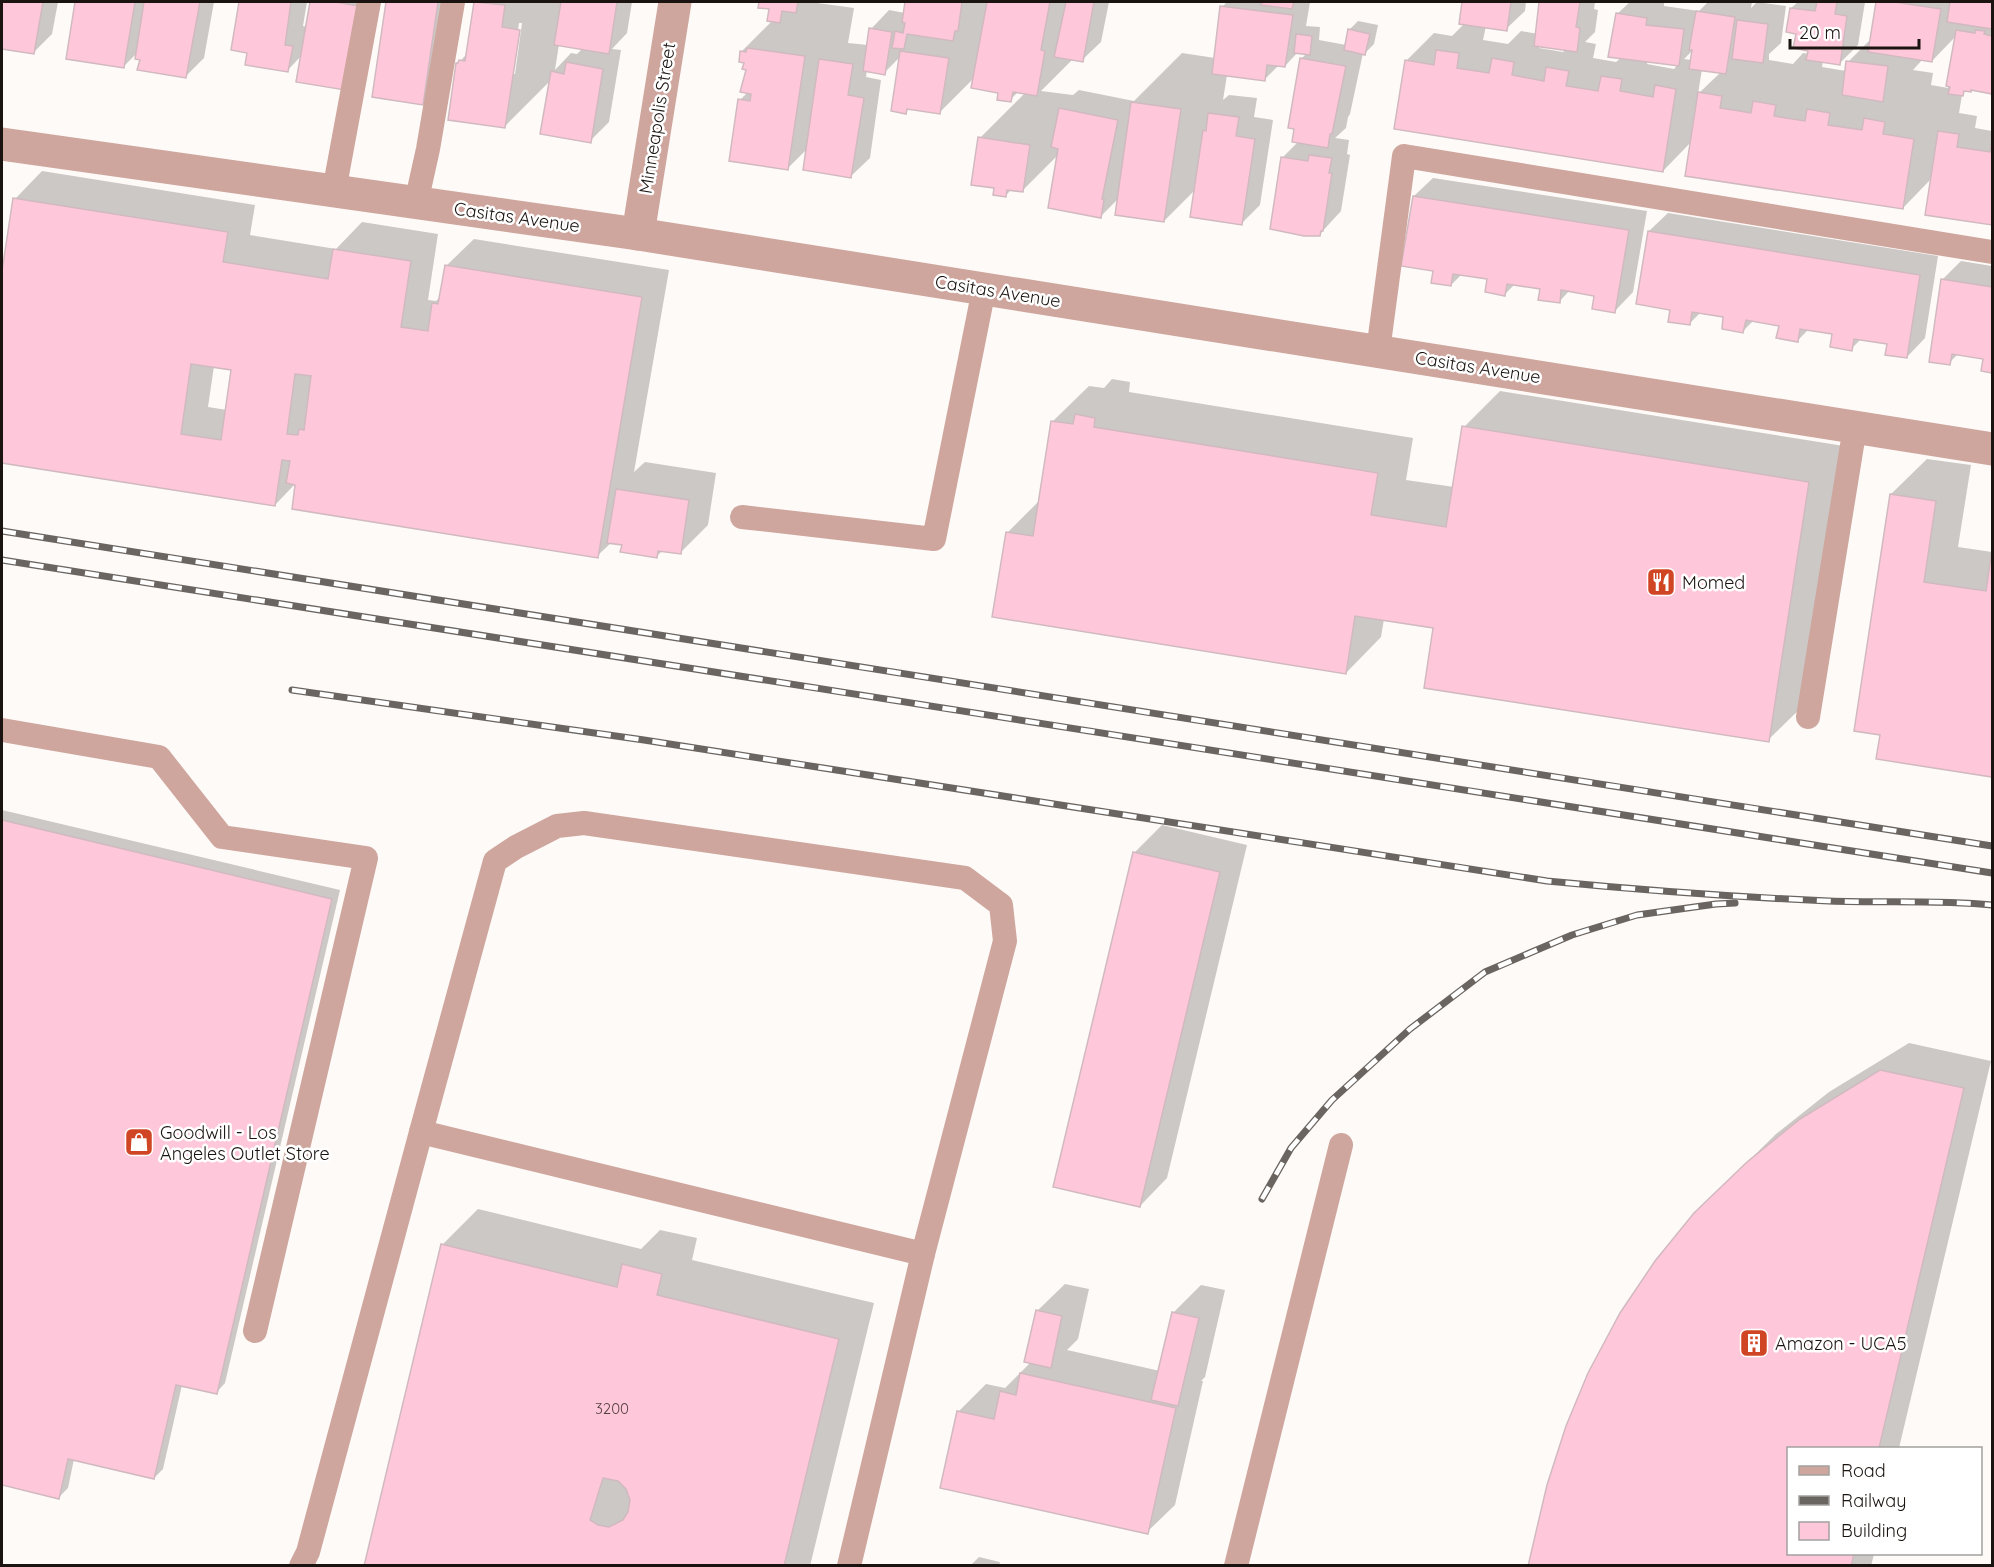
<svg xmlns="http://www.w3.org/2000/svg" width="1994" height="1567" viewBox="0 0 1994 1567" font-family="Quicksand,sans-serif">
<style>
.shadow{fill:#0003;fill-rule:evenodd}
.building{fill:#ffc8da;stroke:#d1b9c0;stroke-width:1.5;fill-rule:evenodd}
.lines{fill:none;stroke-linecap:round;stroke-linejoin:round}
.lane{stroke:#cea69e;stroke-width:24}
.street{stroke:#cea69e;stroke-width:33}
.rail-casing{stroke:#6b6561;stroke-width:7}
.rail{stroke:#fff;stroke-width:4.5;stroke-dasharray:14;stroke-linecap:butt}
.labels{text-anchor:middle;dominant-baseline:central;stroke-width:5;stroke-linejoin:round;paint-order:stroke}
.number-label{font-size:15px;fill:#534042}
.street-label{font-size:18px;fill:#1a130f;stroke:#fff}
.poi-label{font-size:18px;fill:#1a130f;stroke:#fff;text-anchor:start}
</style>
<rect width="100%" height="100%" fill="#fefaf7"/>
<g class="shadow">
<polygon points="2,2 58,2 52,34 34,52 2,47"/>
<polygon points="77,2 214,2 204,58 186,76 141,59 138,52 124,66 68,57"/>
<polygon points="240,2 307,2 303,26 307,27 311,2 375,2 302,55 288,70 249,51 233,49"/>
<polygon points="388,2 453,2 441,85 422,103 374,95"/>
<path d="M476 2H632L627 33 612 49 621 50 609 122 590 141 551 80 504 127 457 64 468 53ZM519 23H522L515 74H512ZM559 44 583 48 577 54 571 53 555 70Z"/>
<polygon points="761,2 810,2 854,8 848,43 868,45 871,29 889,10 905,13 906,2 1109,2 1101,42 1082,60 1073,59 1041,91 1073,95 1079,90 1134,101 1182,53 1215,58 1222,7 1227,2 1310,2 1306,26 1320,27 1319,40 1346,45 1349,30 1358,21 1378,25 1374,44 1365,53 1363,53 1350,114 1348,117 1346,128 1335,138 1349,140 1347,154 1350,155 1341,211 1319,235 1283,157 1299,141 1301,59 1307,53 1298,52 1285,66 1279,65 1264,80 1227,75 1223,100 1229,95 1257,98 1254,117 1273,120 1260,205 1242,223 1196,189 1164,221 1119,198 1101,216 1059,154 1022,191 1012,189 1006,195 995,187 980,138 1025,93 1019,91 1010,100 975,77 940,112 910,108 905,112 900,57 884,73 867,70 866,77 881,80 870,158 851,176 808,148 787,169 740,100 748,92 747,62 741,52 773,20 770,7 760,6"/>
<path d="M1463 2H1526L1525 11 1506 29 1486 26 1483 40 1508 44 1521 31 1538 34 1540 2H1595L1594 9 1598 10 1595 32 1585 42 1596 44 1593 58 1616 62 1622 57 1617 14 1630 2H1664V6L1699 11 1708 2H1752L1751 8 1757 2 1786 6 1781 43 1769 54V60L1793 64 1803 53 1809 54V50L1797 33 1791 8 1798 2H1865L1858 45 1840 63 1823 61 1822 67 1846 71 1848 62 1872 38 1878 2H1992V92L1972 89 1966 90 1962 95 1959 113 1977 116 1975 128 1992 131V224L1927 213 1932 178 1903 208 1692 141 1663 171 1406 61 1434 33 1452 36 1465 23 1460 22ZM1956 36 1948 88 1931 85 1933 73 1913 70 1923 59 1932 61ZM1539 45 1566 49 1563 52 1539 48ZM1693 50 1692 60 1684 59ZM1648 60 1678 64 1674 69 1647 64ZM1702 69 1721 72 1698 94Z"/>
<path d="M42 171 255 205 250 235 336 249 362 222 438 234 428 300 436 301 441 296 446 266 474 239 669 270 634 472 645 462 716 473 708 525 680 553 663 550 657 556 623 544 612 542 597 556 297 482 275 505 2 462V281L15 199ZM214 366 233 368 227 410 208 407Z"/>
<polygon points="1433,178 1647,211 1633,292 1615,311 1596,295 1570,290 1559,302 1541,287 1515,284 1505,294 1489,278 1462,274 1451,285 1435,270 1414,196"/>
<polygon points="1668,213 1938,256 1925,338 1907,357 1889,343 1862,338 1851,349 1833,333 1809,329 1798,340 1781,324 1754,320 1743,331 1725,316 1701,312 1689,324 1672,308 1649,231"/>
<polygon points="1961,261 1992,266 1992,372 1982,370 1984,358 1959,353 1949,363 1943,279"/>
<polygon points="1112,379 1130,382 1129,392 1413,438 1406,480 1454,487 1464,427 1500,391 1844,446 1804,705 1768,740 1435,627 1384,619 1381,637 1346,673 1007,533 1040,500 1053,421 1089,386 1104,388"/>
<polygon points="1927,459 1971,465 1958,547 1992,552 1992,776 1877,758 1881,733 1891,494"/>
<polygon points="2,810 340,890 225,1383 216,1393 182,1385 163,1469 154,1478 74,1459 68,1488 59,1497 2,1484"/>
<polygon points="1162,825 1247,845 1167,1178 1140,1206 1134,853"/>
<polygon points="1909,1043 1991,1061 1899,1448 1788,1448 1788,1554 1874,1554 1871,1566 1530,1566 1723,1186 1776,1134 1829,1092"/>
<polygon points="478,1209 641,1249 660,1230 697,1238 692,1260 874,1303 810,1566 369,1566 442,1245"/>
<polygon points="1065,1284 1089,1289 1078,1339 1067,1350 1160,1371 1173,1313 1201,1285 1225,1290 1205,1377 1201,1381 1203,1381 1175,1505 1147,1532 959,1411 986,1384 1005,1388 1031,1362 1037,1311"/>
<polygon points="979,1557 1000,1562 999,1566 970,1566"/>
</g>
<g class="building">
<polygon points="2,2 43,2 34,54 2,49"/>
<polygon points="75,2 135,2 124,68 66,59"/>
<polygon points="144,2 200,2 186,78 137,70 140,60 135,59"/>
<polygon points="239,2 291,2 285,45 293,46 288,72 245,65 247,53 231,50"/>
<polygon points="310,2 335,2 359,6 345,90 296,82"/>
<polygon points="386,2 438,2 423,105 372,97"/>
<polygon points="474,2 505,5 502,27 520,30 505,128 448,120 456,63 458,63 459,60 465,61"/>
<polygon points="561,2 617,2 609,54 554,45"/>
<polygon points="759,2 798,2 796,13 782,11 780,23 767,21 769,9 758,8"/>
<polygon points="905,2 962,2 958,31 955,31 953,41 907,34 904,49 892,48 895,31 903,33 905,23 902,22"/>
<polygon points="987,2 1050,2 1041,50 1045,51 1037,96 1013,92 1011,102 997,100 998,93 971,88"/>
<polygon points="1066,2 1094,2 1083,62 1054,57"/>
<polygon points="1262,2 1294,2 1292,9 1261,5"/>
<polygon points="1462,2 1511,2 1507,31 1459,24"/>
<polygon points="1539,2 1580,2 1576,27 1580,28 1577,52 1534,46"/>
<polygon points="1817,2 1837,2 1835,14 1847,16 1840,65 1806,60 1808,51 1793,48 1796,34 1786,32 1790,8 1815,11"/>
<polygon points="1876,2 1894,2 1941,9 1932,62 1868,52"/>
<polygon points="1950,2 1992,2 1992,29 1947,22"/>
<polygon points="1220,6 1293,15 1285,67 1267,65 1265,81 1212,74"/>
<polygon points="1696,11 1735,17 1726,74 1689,69 1692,50 1689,50"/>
<polygon points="1616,13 1647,18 1646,25 1684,29 1679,66 1608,57"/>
<polygon points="1737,20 1768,24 1763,63 1732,59"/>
<polygon points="869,28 892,32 885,75 863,71"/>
<polygon points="1348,29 1370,34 1365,55 1344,50"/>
<polygon points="1956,30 1975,33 1975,30 1985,31 1984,34 1992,36 1992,94 1971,90 1971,92 1964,91 1963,96 1948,94 1950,87 1946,86"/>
<polygon points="1296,34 1312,36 1310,55 1294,53"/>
<polygon points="747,48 805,56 788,170 729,161 738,99 750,101 751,94 740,92 746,70 742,69 744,63 739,62 740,51 746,52"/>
<polygon points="1436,50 1459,53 1457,68 1489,73 1492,58 1514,62 1512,75 1544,81 1546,67 1569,71 1566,86 1598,91 1601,76 1622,79 1620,91 1653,97 1655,85 1676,89 1663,172 1394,129 1405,60 1434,65"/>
<polygon points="900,51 949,58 940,114 907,109 906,114 891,111"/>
<polygon points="1300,58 1346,66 1332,134 1330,134 1328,148 1292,142 1294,129 1288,128"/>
<polygon points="819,59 853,64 848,95 864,98 851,178 803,170"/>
<polygon points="1846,61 1888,66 1883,102 1842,95"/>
<polygon points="566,62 603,69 591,143 540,134 551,71 564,74"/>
<polygon points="1698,92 1722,96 1720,108 1751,113 1753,101 1776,105 1774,116 1805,121 1807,109 1830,113 1828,125 1862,130 1864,118 1885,122 1883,134 1914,139 1903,209 1685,176"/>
<polygon points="1131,102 1181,109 1164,222 1115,215"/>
<polygon points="1059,108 1118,120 1102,199 1104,199 1101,218 1048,208 1058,149 1051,147"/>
<polygon points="1208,113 1239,117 1236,136 1255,139 1242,225 1190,217 1203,130 1206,131"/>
<polygon points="1938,131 1959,134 1957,147 1990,152 1992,138 1992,225 1925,215"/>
<polygon points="978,137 1030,145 1023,192 1007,190 1006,197 993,195 994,188 971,185"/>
<polygon points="1309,155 1332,158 1329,173 1332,173 1323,231 1321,231 1320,236 1304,236 1270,229 1281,157 1308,161"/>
<polygon points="1413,196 1629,230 1615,313 1592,309 1594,296 1561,290 1560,303 1538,300 1540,289 1507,284 1505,296 1485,292 1487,279 1453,274 1451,286 1431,283 1433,271 1401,266"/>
<path d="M13 198 228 232 223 262 328 279 333 249 411 261 401 327 428 331 432 303 438 304 445 265 642 297 598 558 292 509 295 485 286 483 290 461 282 460 275 506 2 463V271ZM191 364 231 370 221 440 181 434ZM295 374 311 376 304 430 299 429 298 435 287 434Z"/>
<polygon points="1648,231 1920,275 1907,358 1885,355 1887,344 1854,339 1852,351 1830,347 1832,334 1800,329 1798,342 1776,338 1779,326 1746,320 1743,333 1722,329 1723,317 1692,312 1690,325 1668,322 1670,310 1636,304"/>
<polygon points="1941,279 1992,287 1992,373 1981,371 1983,359 1952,354 1950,365 1929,362"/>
<polygon points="1075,414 1095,418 1094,427 1378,473 1371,515 1446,527 1462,426 1809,482 1769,742 1424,688 1433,628 1355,616 1346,674 992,617 1006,532 1033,536 1051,421 1073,424"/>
<polygon points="616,489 689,500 681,554 658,551 657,558 620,552 622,545 607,543"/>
<polygon points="1890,494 1936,501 1924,582 1986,591 1992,550 1992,777 1876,759 1880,735 1854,731"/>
<polygon points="2,820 332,899 217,1394 176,1385 154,1479 68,1459 59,1499 2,1485"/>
<polygon points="1133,852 1220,872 1140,1207 1053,1187"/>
<polygon points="1880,1070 1964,1088 1879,1448 1788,1448 1788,1554 1854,1554 1851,1566 1528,1566 1547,1485 1566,1426 1588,1373 1620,1313 1655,1261 1694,1213 1747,1162 1800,1119"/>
<path d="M441 1244 617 1287 622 1264 662 1274 657 1295 839 1339 784 1566H364ZM603 1478 618 1481 626 1489 630 1500 628 1512 623 1520 609 1527 598 1525 590 1520Z"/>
<polygon points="1036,1310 1062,1316 1051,1368 1024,1362"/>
<polygon points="1172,1312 1199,1318 1178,1406 1151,1400"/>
<polygon points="1020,1373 1176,1408 1148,1534 940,1488 957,1411 994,1419 1000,1391 1016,1395"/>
</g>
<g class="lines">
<g class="lane">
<polyline points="334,191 369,2"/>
<polyline points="416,203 428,149 453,2"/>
<polyline points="1378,351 1404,156 1992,252"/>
<polyline points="742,517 934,539 984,289"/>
<polyline points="1808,717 1855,427"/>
<polyline points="2,730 159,757 222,837 366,858 255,1331"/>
<polyline points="421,1132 495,861 516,847 557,826 584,823 965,878 1001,905 1005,941 923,1254"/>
<polyline points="301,1566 308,1552 421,1132 923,1254 849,1566"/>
<polyline points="1236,1566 1341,1145"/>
</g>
<g class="street">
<polyline points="2,144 638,234 1992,449"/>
<polyline points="638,234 675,2"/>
</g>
<g class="rail-casing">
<g id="rail">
<polyline points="2,531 1992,846"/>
<polyline points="2,560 1992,873"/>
<path d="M292 690 644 740 1547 881C1641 890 1735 897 1829 901 1883 903 1938 900 1992 905"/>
<polyline points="1262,1199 1291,1148 1332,1100 1410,1029 1485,972 1572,935 1637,915 1716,904 1735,903"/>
</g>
</g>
<use href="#rail" class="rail"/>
</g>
<defs>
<g id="restaurant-square" transform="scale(1.5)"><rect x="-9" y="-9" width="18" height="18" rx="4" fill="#d04624" stroke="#fff"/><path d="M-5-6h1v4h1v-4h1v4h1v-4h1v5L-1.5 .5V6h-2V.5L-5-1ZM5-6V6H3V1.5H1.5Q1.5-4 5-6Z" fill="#fff"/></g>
<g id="shop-square" transform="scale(1.5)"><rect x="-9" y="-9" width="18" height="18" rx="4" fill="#d04624" stroke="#fff"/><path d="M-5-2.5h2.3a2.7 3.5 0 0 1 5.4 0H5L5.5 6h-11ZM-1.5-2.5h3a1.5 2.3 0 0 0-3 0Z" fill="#fff"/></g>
<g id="building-square" transform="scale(1.5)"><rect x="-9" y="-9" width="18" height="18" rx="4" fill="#d04624" stroke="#fff"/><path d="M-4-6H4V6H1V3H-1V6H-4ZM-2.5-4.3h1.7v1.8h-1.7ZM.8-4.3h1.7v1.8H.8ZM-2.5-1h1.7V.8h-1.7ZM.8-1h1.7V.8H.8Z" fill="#fff"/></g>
</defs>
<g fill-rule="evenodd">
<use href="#restaurant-square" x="1661" y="582"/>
<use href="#shop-square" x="139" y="1142"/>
<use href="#building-square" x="1754" y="1343"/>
</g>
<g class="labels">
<g class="number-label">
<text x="612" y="1408">3200</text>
</g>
<g class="street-label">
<text transform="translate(657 118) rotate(-81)">Minneapolis Street</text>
<text transform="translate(517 217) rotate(8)">Casitas Avenue</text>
<text transform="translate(998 291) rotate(9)">Casitas Avenue</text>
<text transform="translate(1478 367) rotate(9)">Casitas Avenue</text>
</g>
<g class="poi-label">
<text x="1682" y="582">Momed</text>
<text x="160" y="1132">Goodwill - Los<tspan x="160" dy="21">Angeles Outlet Store</tspan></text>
<text x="1775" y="1343">Amazon - UCA5</text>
</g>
</g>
<rect width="1994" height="1567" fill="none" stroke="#1a130f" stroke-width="6"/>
<rect x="1787" y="1447" width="195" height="108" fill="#ffffff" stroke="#a3a19f" stroke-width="1.5"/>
<rect x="1799" y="1466" width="30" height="9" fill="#cea69e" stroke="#a3a19f" stroke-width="1.5"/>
<text x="1841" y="1477" font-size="18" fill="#1a130f">Road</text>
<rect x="1799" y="1496" width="30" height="9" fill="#6b6561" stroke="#a3a19f" stroke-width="1.5"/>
<text x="1841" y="1507" font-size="18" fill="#1a130f">Railway</text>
<rect x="1799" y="1522" width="30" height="18" fill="#ffc8da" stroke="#a3a19f" stroke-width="1.5"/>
<text x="1841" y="1537" font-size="18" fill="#1a130f">Building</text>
<path d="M1790 39v9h129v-9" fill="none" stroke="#1a130f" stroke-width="3"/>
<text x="1799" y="39" font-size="18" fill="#1a130f" stroke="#ffffff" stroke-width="4.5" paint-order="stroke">20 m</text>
</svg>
